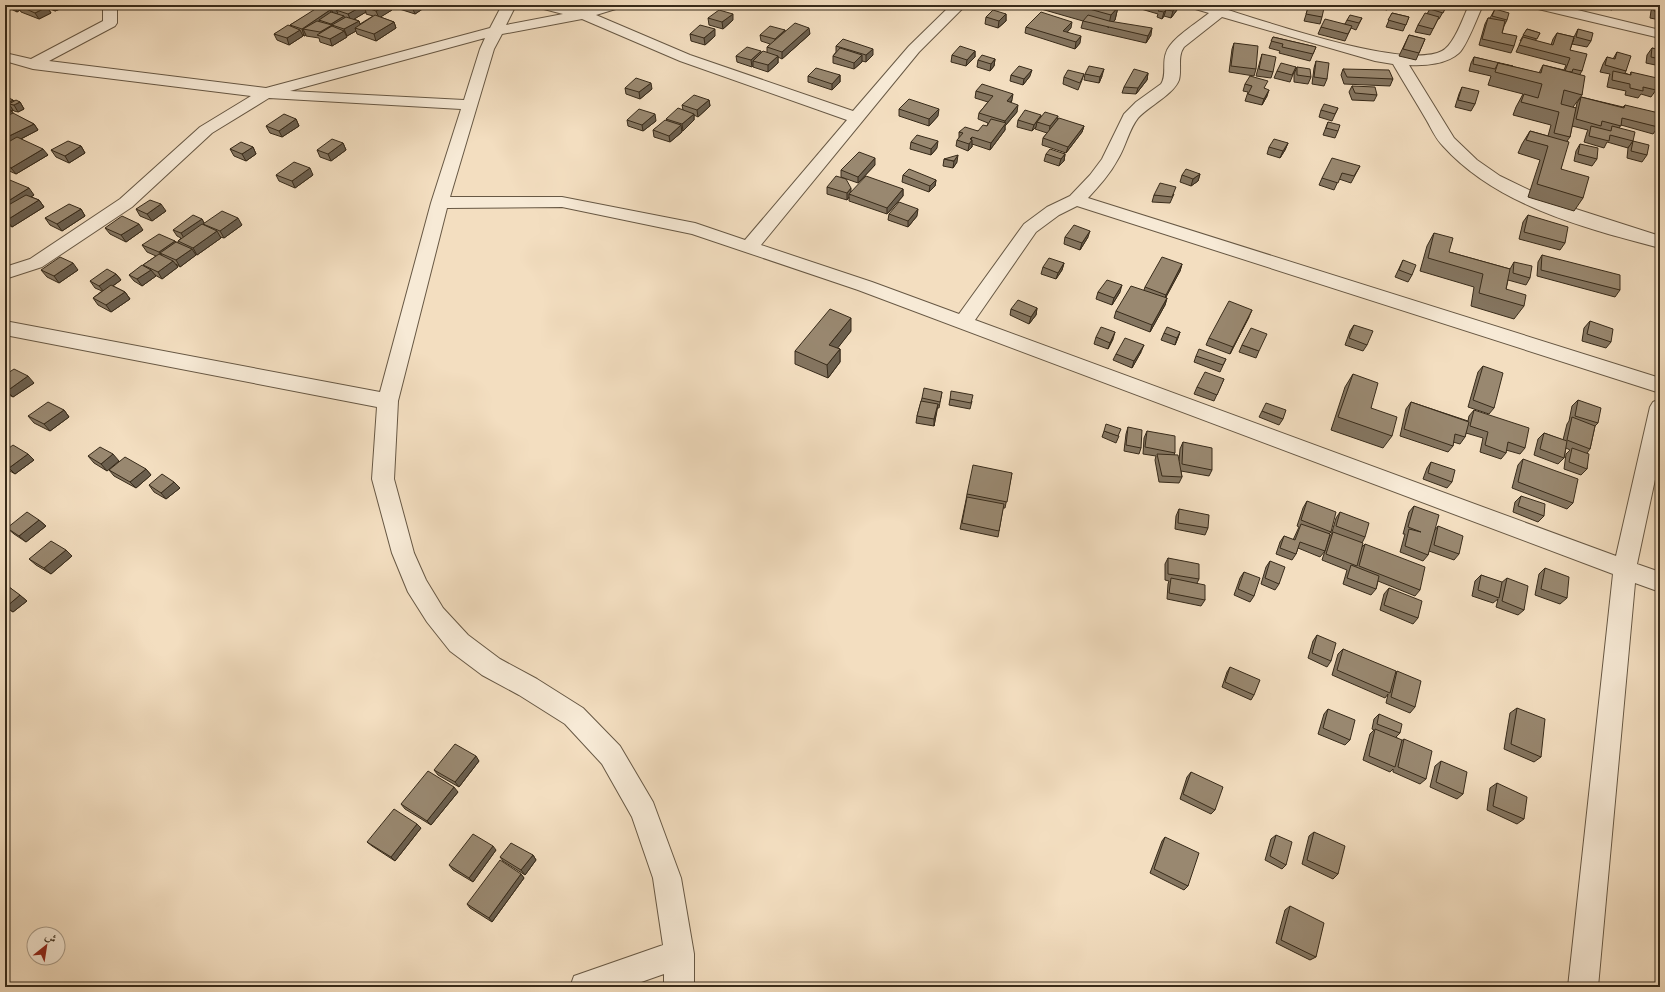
<svg xmlns="http://www.w3.org/2000/svg" width="1665" height="992" viewBox="0 0 1665 992" font-family="'IM FELL English',Amiri,serif">
<style>
.lines{fill:none;stroke-linecap:round;stroke-linejoin:round}
.minor-casing{stroke:#675844;stroke-width:2}
.minor{fill:#f7ead6;fill-rule:evenodd}
.wall{fill:#847560;stroke:#382b1a;fill-rule:evenodd}
.shaded-wall{fill:#6b5f4e;stroke:#382b1a}
.building{fill:#998870;stroke:#382b1a}
</style>
<rect width="100%" height="100%" fill="#f3dec0"/>
<filter id="stains"><feTurbulence type="fractalNoise" baseFrequency=".005" numOctaves="4"/><feColorMatrix values="0 0 0 0 .2 0 0 0 0 .09 0 0 0 0 .02 0 0 0 .5 -.17"/></filter>
<radialGradient id="worn" r=".72"><stop offset=".6" stop-color="#630" stop-opacity="0"/><stop offset="1" stop-color="#630" stop-opacity=".3"/></radialGradient>
<g class="lines">
<g class="minor-casing">
<g id="minor">
<path d="M103 5H117V23L115 26 49 61 266 88 490 28 502 5H516L506 25 563 14 540 8 538 5H563L583 10 599 5H621L619 8 596 15 690 55 853 111 909 46 951 5H966L919 52 761 245 872 282 959 314 1024 224 1047 207 1070 196 1090 175 1102 159 1124 114 1136 102 1161 84C1167 75 1162 63 1166 53 1170 39 1197 23 1209 13L1192 8 1190 5H1212C1256 18 1404 71 1442 51 1454 45 1463 18 1469 5H1483C1478 15 1467 46 1459 53 1447 64 1425 66 1409 65L1454 138 1477 160 1500 176 1554 202 1660 236V248C1585 228 1497 206 1443 146 1436 139 1432 130 1427 121 1416 102 1404 83 1393 64L1375 61 1222 17 1184 47C1177 57 1182 68 1179 80 1174 94 1149 106 1138 118 1129 129 1126 146 1118 159 1110 174 1099 186 1088 198L1660 378V393L1077 206 1059 215 1036 232 975 320 1616 556 1650 407 1653 402 1660 399V456L1637 564 1660 572V592L1635 583 1598 987H1568L1613 574 858 290 692 234 562 207 447 208 398 401 394 479 414 553 426 580 443 608 468 635 500 659 537 679 583 708 620 746 653 802 681 878 694 954V987H664V974L627 987H570L574 976 663 945 653 878 632 817 602 764 565 724 519 695 482 675 450 651 427 622 408 592 392 553 372 479 377 407 5 335V321L380 392 431 203 461 109 269 98 212 133 132 207 42 267 5 279V267L30 259 120 199 200 127 251 96 33 69 5 61V53L31 59 103 21ZM582 19 680 61 847 120 745 240 695 223 562 197H450L494 49 502 34ZM485 38 480 49 464 100 290 91Z"/>
<polygon points="1532,5 1557,5 1660,30 1660,38 1534,8"/>
</g>
</g>
<use href="#minor" class="minor"/>
</g>
<g class="wall">
<polygon points="5,5 43,5 45,6 45,5 70,5 55,11 48,8 51,13 39,19 21,12 20,10 17,12 5,6"/>
<path d="M322 5H426L427 6 415 14 390 6 392 10 380 17 394 22 396 28 376 41 357 34 356 31 347 36H346L347 37 332 46 320 42 319 38 306 36V35L304 36 303 35V36L289 45 277 40 274 34 290 26V25L322 6ZM366 12V14L373 16 360 24 359 21 354 19Z"/>
<polygon points="1027,5 1111,5 1118,7 1115,20 1113,22 1151,35 1146,43 1081,28 1083,21"/>
<polygon points="1142,5 1178,5 1177,10 1171,18 1164,16 1162,19 1157,17 1158,14 1141,9"/>
<polygon points="1309,5 1322,17 1320,24 1304,21"/>
<polygon points="1375,5 1390,5 1387,10 1375,7"/>
<polygon points="1432,5 1447,5 1439,19 1438,19 1430,35 1415,32 1418,25 1427,14"/>
<polygon points="1591,5 1616,5 1612,10"/>
<polygon points="1654,5 1660,5 1660,20 1650,18 1651,11"/>
<polygon points="1495,9 1507,20 1504,26 1502,33 1514,46 1511,53 1479,45 1485,24 1488,18 1490,18"/>
<polygon points="1392,13 1409,17 1403,31 1386,27"/>
<polygon points="1006,14 1006,21 998,28 985,24 986,17"/>
<polygon points="708,18 733,20 723,29 709,25"/>
<polygon points="1362,18 1356,30 1351,28 1345,41 1318,34 1321,27 1345,24 1347,20"/>
<polygon points="1026,27 1071,28 1067,32 1080,43 1075,49 1025,33"/>
<polygon points="1527,29 1540,33 1535,41 1551,45 1553,39 1557,33 1574,37 1578,29 1591,41 1587,47 1572,44 1574,38 1570,50 1582,71 1580,74 1582,95 1573,107 1576,108 1577,103 1581,97 1623,107 1625,105 1658,127 1653,134 1621,125 1619,128 1633,141 1628,148 1607,142 1604,148 1584,142 1587,132 1588,130 1572,126 1570,137 1567,141 1561,169 1583,198 1574,211 1528,197 1540,160 1518,153 1522,144 1530,131 1548,136 1551,125 1513,115 1516,107 1523,94 1488,85 1491,76 1469,71 1471,63 1474,57 1539,73 1543,65 1564,70 1566,65 1516,52 1521,41 1520,41"/>
<polygon points="785,30 785,32 810,34 782,59 778,57 778,63 768,72 753,67 753,66 752,67 737,62 736,56 767,53 767,47 770,44 761,41 760,35"/>
<polygon points="690,34 715,36 705,45 691,41"/>
<polygon points="1409,35 1425,39 1416,60 1399,56"/>
<polygon points="1273,37 1316,47 1310,61 1279,53 1280,51 1269,48"/>
<polygon points="1234,43 1256,69 1254,76 1229,72 1232,49"/>
<polygon points="836,46 873,55 866,62 862,61 862,62 854,69 833,63 833,56 836,52"/>
<polygon points="1652,48 1660,50 1660,66 1646,63 1647,55"/>
<polygon points="975,51 975,57 966,66 951,62 952,55"/>
<polygon points="1617,52 1626,71 1625,73 1630,75 1631,72 1656,90 1651,97 1641,94 1638,98 1625,95 1626,91 1607,87 1609,77 1610,74 1600,72 1603,64 1607,57 1613,59"/>
<polygon points="1262,54 1273,72 1271,78 1256,76 1260,61"/>
<polygon points="995,59 994,66 990,71 977,67 978,60"/>
<polygon points="1316,61 1327,79 1324,86 1312,84 1314,68"/>
<polygon points="1296,67 1290,82 1274,78 1277,71"/>
<polygon points="1297,67 1311,77 1308,84 1294,82 1294,74"/>
<polygon points="1343,69 1393,79 1390,86 1344,84 1341,75"/>
<polygon points="1148,73 1147,80 1136,94 1122,93 1124,87"/>
<polygon points="1084,74 1082,80 1078,90 1063,84 1064,77"/>
<polygon points="1085,74 1102,76 1099,83 1084,80"/>
<polygon points="840,75 840,82 832,90 808,82 808,76"/>
<polygon points="1011,75 1030,76 1023,85 1010,81"/>
<polygon points="1245,84 1265,88 1267,96 1262,105 1245,101 1248,92 1243,91"/>
<polygon points="1352,86 1377,95 1374,101 1352,100 1349,92"/>
<polygon points="1462,87 1475,104 1471,111 1455,107 1459,94"/>
<polygon points="625,88 652,89 640,99 626,94"/>
<polygon points="976,91 1012,100 1011,103 1017,112 1005,126 1005,130 990,150 972,144 972,147 968,151 956,146 957,140 959,138 959,132 978,131 987,126 988,123 978,119 979,113 988,102 975,98"/>
<polygon points="5,99 20,102 24,109 18,112 14,111 13,110 11,111 13,114 34,124 38,130 21,139 48,155 16,174 5,169"/>
<polygon points="709,100 710,106 698,117 694,115 694,120 683,131 681,130 682,132 670,142 654,137 653,130 667,120 666,119 683,110 682,105"/>
<polygon points="1338,108 1332,121 1319,117 1321,110"/>
<polygon points="899,109 938,116 929,126 899,116"/>
<polygon points="1040,118 1058,120 1084,126 1082,132 1066,153 1042,145 1043,138 1047,133 1035,129 1036,127 1032,131 1017,127 1018,120"/>
<polygon points="296,119 299,126 282,137 270,133 266,126"/>
<polygon points="627,120 656,121 643,131 628,126"/>
<polygon points="1328,122 1338,131 1335,138 1323,135"/>
<polygon points="1633,141 1647,155 1642,162 1627,158 1628,148"/>
<polygon points="911,142 937,148 931,155 910,149"/>
<polygon points="343,143 346,150 331,161 320,157 317,150"/>
<polygon points="1288,143 1285,150 1280,158 1267,154 1269,147"/>
<polygon points="1580,144 1597,159 1592,166 1574,161 1576,151"/>
<polygon points="81,146 85,153 69,163 56,157 51,150"/>
<polygon points="253,147 256,154 246,161 234,156 230,149"/>
<polygon points="1046,154 1065,154 1064,161 1059,166 1044,161"/>
<polygon points="944,159 957,162 953,168 943,166"/>
<polygon points="875,165 858,183 841,177 841,170"/>
<polygon points="1360,166 1351,183 1339,179 1334,190 1319,185 1322,178"/>
<polygon points="1200,174 1198,181 1191,186 1180,182 1182,175"/>
<polygon points="276,175 313,175 295,188 279,181"/>
<polygon points="903,175 936,180 935,186 929,192 902,182"/>
<polygon points="5,178 34,195 31,197 39,200 44,207 12,227 5,223"/>
<polygon points="827,187 851,192 903,189 903,196 887,214 849,201 849,197 847,200 827,194"/>
<polygon points="1174,194 1170,203 1152,202 1154,195"/>
<polygon points="81,209 85,216 62,231 50,225 45,218"/>
<polygon points="136,209 166,211 152,221 140,216"/>
<polygon points="889,214 917,216 908,227 888,220"/>
<polygon points="1528,215 1565,243 1560,250 1519,239 1523,222"/>
<polygon points="202,219 204,223 242,225 224,238 220,237 221,238 197,255 195,254 196,255 180,267 176,264 178,267 162,279 155,275 156,276 142,286 134,281 129,275 144,266 143,265 156,256 147,252 142,245 175,241 176,242 178,243 178,241 181,238 177,236 173,230"/>
<polygon points="105,228 143,230 126,242 110,234"/>
<polygon points="1434,233 1449,252 1510,269 1514,262 1530,278 1526,285 1508,280 1506,289 1524,306 1514,319 1471,306 1474,287 1420,271 1427,246"/>
<polygon points="1065,237 1088,237 1080,250 1064,244"/>
<polygon points="1542,255 1620,290 1615,297 1537,276 1538,262"/>
<polygon points="1403,260 1412,275 1408,282 1395,277"/>
<polygon points="1064,263 1062,270 1056,279 1041,274 1043,267"/>
<polygon points="1182,264 1180,271 1165,298 1167,298 1165,305 1150,332 1114,318 1116,311 1144,290 1145,287"/>
<polygon points="41,270 78,270 59,283 47,277"/>
<polygon points="116,274 121,280 113,286 125,292 130,299 111,312 98,305 93,298 102,291 95,288 90,281"/>
<polygon points="1098,292 1120,292 1112,305 1096,299"/>
<polygon points="1037,308 1036,315 1029,324 1010,315 1011,309"/>
<polygon points="1249,317 1230,354 1206,345 1209,338"/>
<polygon points="1590,321 1611,342 1606,348 1582,341 1584,328"/>
<polygon points="1354,325 1367,345 1363,351 1345,345 1350,331"/>
<polygon points="851,331 837,348 840,349 840,362 828,378 795,364 795,351"/>
<polygon points="1180,332 1175,345 1161,340 1164,333"/>
<polygon points="1096,337 1113,339 1108,349 1094,344"/>
<polygon points="1242,345 1259,351 1256,358 1239,352"/>
<polygon points="1141,352 1132,368 1113,360 1116,354"/>
<polygon points="1196,356 1226,359 1220,372 1194,362"/>
<polygon points="1483,366 1494,408 1489,414 1468,407 1478,372"/>
<polygon points="1353,374 1371,408 1392,436 1383,448 1331,430 1345,387"/>
<polygon points="5,375 34,383 13,397 5,393"/>
<polygon points="1224,379 1214,401 1194,394 1197,387"/>
<polygon points="942,392 939,408 937,408 934,426 916,423 917,416 922,398"/>
<polygon points="950,399 972,401 970,409 949,405"/>
<polygon points="1578,400 1598,423 1595,426 1590,449 1587,453 1587,469 1581,475 1564,469 1566,454 1570,450 1566,448 1564,458 1558,464 1534,455 1538,439 1544,433 1563,440 1567,424 1569,421 1572,406"/>
<polygon points="1411,402 1468,421 1469,416 1474,410 1525,448 1520,454 1506,450 1506,453 1501,459 1480,452 1483,438 1466,433 1465,437 1460,444 1453,442 1453,446 1448,452 1400,436 1406,409"/>
<polygon points="64,410 69,417 50,431 34,423 28,416"/>
<polygon points="1262,411 1283,419 1279,425 1259,417"/>
<polygon points="1128,427 1141,448 1139,454 1124,451 1126,434"/>
<polygon points="1104,431 1119,436 1116,443 1102,437"/>
<polygon points="1147,431 1175,453 1174,454 1179,461 1180,449 1183,442 1212,470 1209,476 1181,471 1182,477 1179,483 1159,482 1155,460 1156,456 1143,454 1144,438"/>
<polygon points="5,451 34,460 15,474 5,468"/>
<polygon points="88,456 119,461 107,471 94,463"/>
<polygon points="1523,459 1573,503 1567,509 1512,488 1518,465"/>
<polygon points="1431,462 1452,482 1447,488 1423,479 1427,468"/>
<polygon points="146,469 151,475 136,488 114,476 109,470"/>
<polygon points="1012,473 1005,508 1003,508 998,537 960,529 966,500 967,494"/>
<polygon points="149,485 180,488 166,499 154,492"/>
<polygon points="1521,496 1544,516 1538,522 1513,512 1515,502"/>
<polygon points="1307,501 1331,532 1329,534 1325,551 1320,557 1298,548 1296,554 1292,560 1276,554 1280,542 1284,536 1293,540 1299,527 1297,526 1303,508"/>
<polygon points="1414,506 1434,531 1438,526 1459,554 1454,560 1429,551 1428,555 1423,561 1400,552 1405,534 1403,534 1409,512"/>
<polygon points="1179,509 1208,528 1205,535 1175,529 1176,516"/>
<polygon points="1340,512 1365,537 1362,543 1362,547 1365,544 1420,590 1415,596 1378,581 1376,589 1371,595 1343,584 1347,570 1322,560 1329,538 1332,532 1336,518"/>
<polygon points="39,520 46,526 26,542 14,534 7,528"/>
<polygon points="72,556 51,574 36,565 29,559"/>
<polygon points="1168,558 1199,579 1197,583 1205,600 1201,606 1167,599 1168,584 1169,581 1165,580 1165,564"/>
<polygon points="1270,561 1279,584 1275,590 1261,584 1266,567"/>
<polygon points="1545,568 1567,598 1560,604 1535,595 1539,574"/>
<polygon points="1244,572 1254,596 1250,602 1234,595 1240,578"/>
<polygon points="1481,575 1501,583 1507,578 1524,610 1518,615 1496,607 1498,599 1493,603 1472,596 1475,581"/>
<polygon points="5,584 27,601 13,612 5,607"/>
<polygon points="1389,588 1418,618 1413,624 1380,610 1384,594"/>
<polygon points="1317,635 1331,661 1327,667 1308,658 1313,641"/>
<polygon points="1343,649 1395,674 1397,671 1415,707 1410,713 1386,703 1388,694 1385,698 1332,675 1338,654"/>
<polygon points="1230,667 1254,695 1251,700 1222,687 1227,672"/>
<polygon points="1517,708 1541,757 1534,762 1504,749 1510,713"/>
<polygon points="1328,709 1350,740 1345,745 1318,734 1324,714"/>
<polygon points="1379,714 1400,733 1396,737 1401,741 1404,739 1426,779 1420,784 1393,772 1393,769 1390,772 1363,760 1370,734 1374,730 1372,729 1374,719"/>
<polygon points="479,761 459,787 438,775 434,770"/>
<polygon points="1441,761 1463,794 1457,799 1430,787 1435,766"/>
<polygon points="1191,772 1215,810 1211,814 1180,799 1187,777"/>
<polygon points="1497,783 1524,819 1517,824 1487,810 1490,788"/>
<polygon points="458,792 431,825 405,809 401,804"/>
<polygon points="417,824 421,828 395,861 372,846 367,842"/>
<polygon points="1314,832 1338,874 1333,879 1302,864 1309,836"/>
<polygon points="1276,835 1286,865 1282,869 1265,860 1271,839"/>
<polygon points="1165,837 1188,886 1184,890 1150,873 1162,841"/>
<polygon points="496,850 473,882 453,870 449,865"/>
<polygon points="533,855 536,860 525,875 503,861 500,857"/>
<polygon points="521,874 524,878 492,922 470,908 467,904"/>
<polygon points="1290,906 1316,957 1310,960 1276,943 1285,910"/>
</g>
<g class="shaded-wall">
<polygon points="13,5 17,5 20,10 17,12"/>
<polygon points="51,5 70,5 55,11"/>
<polygon points="338,5 342,5 344,10 336,10 338,13 334,15 331,9"/>
<polygon points="364,5 366,5 367,8 364,7 366,12 351,21 348,14"/>
<polygon points="387,5 390,5 392,10 379,18 376,11"/>
<polygon points="416,5 426,5 427,6 415,14 412,7"/>
<polygon points="1178,5 1177,10 1171,18 1173,11"/>
<polygon points="47,7 51,13 39,19 35,13"/>
<polygon points="1118,7 1115,20 1108,28 1111,15"/>
<polygon points="330,10 333,16 319,20 321,25 303,29 306,35 304,36 302,29"/>
<polygon points="1166,10 1164,16 1162,19 1164,12"/>
<polygon points="733,14 733,20 723,29 722,22"/>
<polygon points="1006,14 1006,21 998,28 999,21"/>
<polygon points="344,16 346,23 332,25 334,30 322,37 320,32 331,26 331,24"/>
<polygon points="359,21 361,27 355,28 356,31 347,36 344,29"/>
<polygon points="394,22 396,28 376,41 374,34"/>
<polygon points="1072,22 1071,28 1062,38 1063,31"/>
<polygon points="809,28 810,34 782,59 782,52"/>
<polygon points="1152,28 1151,35 1146,43 1148,36"/>
<polygon points="715,29 715,36 705,45 704,38"/>
<polygon points="300,30 303,36 289,45 287,38"/>
<polygon points="785,30 785,37 775,46 775,39"/>
<polygon points="344,31 347,37 332,46 330,39"/>
<polygon points="1081,36 1080,43 1075,49 1076,42"/>
<polygon points="873,49 873,55 866,62 866,55"/>
<polygon points="761,51 762,58 753,61 753,66 752,67 751,60"/>
<polygon points="975,51 975,57 966,66 967,60"/>
<polygon points="862,55 862,62 854,69 854,63"/>
<polygon points="778,56 778,63 768,72 768,65"/>
<polygon points="995,59 994,66 990,71 991,64"/>
<polygon points="1104,69 1102,76 1099,83 1100,77"/>
<polygon points="1032,70 1030,76 1023,85 1024,79"/>
<polygon points="1148,73 1147,80 1136,94 1138,88"/>
<polygon points="840,75 840,82 832,90 832,84"/>
<polygon points="651,83 652,89 640,99 639,92"/>
<polygon points="1269,90 1267,96 1262,105 1264,99"/>
<polygon points="1013,94 1012,100 1006,108 1007,101"/>
<polygon points="13,100 16,104 20,102 24,109 18,112 14,105 9,104 13,110 11,111 6,104"/>
<polygon points="709,100 710,106 698,117 697,110"/>
<polygon points="1018,105 1017,112 1005,126 1005,130 990,150 991,143 1004,125 1005,121"/>
<polygon points="939,109 938,116 929,126 929,119"/>
<polygon points="12,111 16,118 5,124 5,115"/>
<polygon points="655,114 656,121 643,131 642,125"/>
<polygon points="694,114 694,120 683,131 682,124"/>
<polygon points="1041,115 1039,122 1037,122 1036,127 1032,131 1034,125"/>
<polygon points="1058,116 1057,123 1049,133 1050,126"/>
<polygon points="296,119 299,126 282,137 279,131"/>
<polygon points="34,124 38,130 5,147 5,138"/>
<polygon points="681,125 682,132 670,142 669,136"/>
<polygon points="1084,126 1082,132 1066,153 1068,147"/>
<polygon points="972,137 971,141 972,140 972,147 968,151 970,139"/>
<polygon points="938,141 937,148 931,155 931,149"/>
<polygon points="343,143 346,150 331,161 328,154"/>
<polygon points="1288,143 1285,150 1280,158 1283,151"/>
<polygon points="81,146 85,153 69,163 65,156"/>
<polygon points="253,147 256,154 246,161 242,154"/>
<polygon points="43,149 48,155 16,174 11,168"/>
<polygon points="1065,154 1064,161 1059,166 1061,159"/>
<polygon points="958,155 957,162 953,168 954,161"/>
<polygon points="875,158 875,165 858,183 858,177"/>
<polygon points="310,168 313,175 295,188 292,181"/>
<polygon points="1200,174 1198,181 1191,186 1193,179"/>
<polygon points="936,180 935,186 929,192 930,186"/>
<polygon points="29,188 34,195 5,213 5,203"/>
<polygon points="851,188 851,195 849,194 849,197 847,200 847,193"/>
<polygon points="903,189 903,196 887,214 887,208"/>
<polygon points="39,200 44,207 12,227 7,220"/>
<polygon points="161,204 166,211 152,221 147,214"/>
<polygon points="81,209 85,216 62,231 57,224"/>
<polygon points="918,209 917,216 908,227 908,221"/>
<polygon points="238,218 242,225 224,238 220,231"/>
<polygon points="202,219 205,225 203,224 205,226 185,240 181,233"/>
<polygon points="139,224 143,230 126,242 121,235"/>
<polygon points="217,231 221,238 197,255 193,248"/>
<polygon points="1090,231 1088,237 1080,250 1082,243"/>
<polygon points="175,241 179,248 160,253 164,258 163,259 159,252"/>
<polygon points="192,249 196,255 180,267 176,260"/>
<polygon points="173,261 178,267 162,279 158,272"/>
<polygon points="73,263 78,270 59,283 54,276"/>
<polygon points="1064,263 1062,270 1056,279 1058,273"/>
<polygon points="1182,264 1180,271 1164,301 1166,295"/>
<polygon points="151,270 156,276 142,286 137,279"/>
<polygon points="116,274 121,280 104,292 99,286"/>
<polygon points="1122,285 1120,292 1112,305 1114,298"/>
<polygon points="125,292 130,299 111,312 106,305"/>
<polygon points="1167,298 1165,305 1150,332 1152,325"/>
<polygon points="1037,308 1036,315 1029,324 1031,317"/>
<polygon points="1252,310 1249,317 1230,354 1233,347"/>
<polygon points="851,318 851,331 830,358 829,345"/>
<polygon points="1115,332 1113,339 1108,349 1110,343"/>
<polygon points="1180,332 1178,338 1175,345 1177,338"/>
<polygon points="1144,345 1141,352 1132,368 1134,361"/>
<polygon points="840,349 840,362 828,378 827,365"/>
<polygon points="28,376 34,383 13,397 7,391"/>
<polygon points="938,404 937,411 934,426 934,419"/>
<polygon points="64,410 69,417 50,431 44,424"/>
<polygon points="28,454 34,460 15,474 9,468"/>
<polygon points="113,454 119,461 107,471 101,464"/>
<polygon points="146,469 151,475 136,488 130,482"/>
<polygon points="174,482 180,488 166,499 161,493"/>
<polygon points="39,520 46,526 26,542 19,536"/>
<polygon points="66,550 72,556 51,574 44,568"/>
<polygon points="20,595 27,601 13,612 6,607"/>
<polygon points="476,756 479,761 459,787 455,782"/>
<polygon points="454,787 458,792 431,825 427,821"/>
<polygon points="417,824 421,828 395,861 391,857"/>
<polygon points="493,846 496,850 473,882 469,878"/>
<polygon points="533,855 536,860 525,875 521,870"/>
<polygon points="521,874 524,878 492,922 489,918"/>
</g>
<g class="building">
<polygon points="17,5 43,5 47,7 35,13"/>
<polygon points="322,5 338,5 331,9"/>
<polygon points="344,5 364,5 348,14 336,10"/>
<polygon points="368,5 387,5 376,11 364,7"/>
<polygon points="405,5 416,5 412,7"/>
<polygon points="1075,5 1111,5 1118,7 1111,15"/>
<polygon points="1151,5 1178,5 1173,11 1166,10 1164,12 1158,11 1161,8"/>
<polygon points="1309,5 1324,8 1322,17 1306,14"/>
<polygon points="1432,5 1447,5 1443,13 1430,9"/>
<polygon points="1655,5 1660,5 1660,12 1654,11"/>
<polygon points="320,6 330,10 302,29 290,25"/>
<polygon points="1495,9 1509,13 1507,20 1492,16"/>
<polygon points="719,10 733,14 722,22 708,18"/>
<polygon points="993,10 1006,14 999,21 986,17"/>
<polygon points="331,12 344,16 331,24 319,20"/>
<polygon points="1041,12 1072,22 1063,31 1081,36 1076,42 1026,27"/>
<polygon points="1392,13 1409,17 1406,25 1388,20"/>
<polygon points="1425,13 1439,17 1433,29 1418,25"/>
<polygon points="375,15 394,22 374,34 355,28"/>
<polygon points="1088,15 1109,21 1152,28 1148,36 1083,21"/>
<polygon points="1350,15 1362,18 1359,23 1347,20"/>
<polygon points="346,17 359,21 344,29 332,25"/>
<polygon points="1488,18 1505,21 1502,33 1517,36 1514,46 1482,39"/>
<polygon points="1325,19 1352,26 1348,34 1321,27"/>
<polygon points="317,21 332,25 320,32 303,29"/>
<polygon points="795,23 809,28 782,52 767,47"/>
<polygon points="288,25 300,30 287,38 274,34"/>
<polygon points="700,25 715,29 704,38 690,34"/>
<polygon points="332,26 344,31 330,39 317,35"/>
<polygon points="770,26 785,30 775,39 760,35"/>
<polygon points="1527,29 1540,33 1537,39 1523,35"/>
<polygon points="1578,29 1593,33 1591,41 1576,37"/>
<polygon points="1557,33 1574,37 1570,50 1587,54 1582,71 1573,69 1572,72 1565,71 1570,58 1519,45 1523,37 1553,45"/>
<polygon points="1409,35 1425,39 1419,53 1403,49"/>
<polygon points="1273,37 1316,47 1313,54 1282,47 1283,44 1271,41"/>
<polygon points="843,39 873,49 866,55 836,46"/>
<polygon points="1234,43 1258,46 1256,69 1231,66"/>
<polygon points="960,46 975,51 967,60 952,55"/>
<polygon points="747,47 761,51 751,60 736,56"/>
<polygon points="840,48 862,55 854,63 833,56"/>
<polygon points="1652,48 1660,50 1660,59 1651,57"/>
<polygon points="763,51 778,56 768,65 753,61"/>
<polygon points="1617,52 1631,56 1626,71 1605,65 1607,57 1615,59"/>
<polygon points="1262,54 1276,57 1273,72 1259,69"/>
<polygon points="982,55 995,59 991,64 978,60"/>
<polygon points="1474,57 1513,66 1512,66 1498,63 1495,69 1473,64"/>
<polygon points="1316,61 1329,63 1327,79 1314,77"/>
<polygon points="1281,63 1296,67 1292,75 1277,71"/>
<polygon points="1498,63 1541,73 1543,65 1585,76 1582,95 1564,90 1561,104 1576,108 1570,137 1554,133 1559,112 1521,102 1524,94 1538,98 1542,84 1495,72"/>
<polygon points="1019,66 1032,70 1024,79 1011,75"/>
<polygon points="1089,66 1104,69 1100,77 1085,74"/>
<polygon points="1297,67 1310,69 1311,77 1297,75"/>
<polygon points="816,68 840,75 832,84 808,76"/>
<polygon points="1134,69 1148,73 1138,88 1124,87"/>
<polygon points="1343,69 1389,70 1393,79 1347,77"/>
<polygon points="1068,70 1084,74 1080,83 1064,77"/>
<polygon points="1613,71 1631,75 1631,72 1657,78 1656,90 1643,87 1643,91 1630,88 1630,84 1612,80"/>
<polygon points="1250,76 1268,81 1264,88 1269,90 1264,99 1248,94 1252,86 1245,84"/>
<polygon points="636,78 651,83 639,92 625,88"/>
<polygon points="982,84 1013,94 1007,101 1018,105 1005,121 979,113 993,96 976,91"/>
<polygon points="1352,86 1375,87 1377,95 1355,93"/>
<polygon points="1462,87 1479,91 1475,104 1458,100"/>
<polygon points="694,95 709,100 697,110 682,105"/>
<polygon points="7,97 13,100 6,104 5,104 5,99"/>
<polygon points="1581,97 1624,108 1625,105 1659,113 1658,127 1622,118 1621,126 1602,121 1601,126 1576,119"/>
<polygon points="909,99 939,109 929,119 899,109"/>
<polygon points="16,100 20,102 14,105 9,104"/>
<polygon points="1324,104 1338,108 1335,114 1321,110"/>
<polygon points="5,108 12,111 5,115"/>
<polygon points="678,108 694,114 682,124 666,119"/>
<polygon points="639,109 655,114 642,125 627,120"/>
<polygon points="1025,110 1041,115 1034,125 1018,120"/>
<polygon points="1045,112 1058,116 1050,126 1037,122"/>
<polygon points="13,113 34,124 5,138 5,117"/>
<polygon points="284,114 296,119 279,131 266,126"/>
<polygon points="1059,118 1084,126 1068,147 1043,138"/>
<polygon points="991,119 1006,123 991,143 972,137 970,139 972,140 969,144 957,140 963,133 959,132 965,127 978,131 983,125 987,126"/>
<polygon points="665,120 681,125 669,136 653,130"/>
<polygon points="1328,122 1340,125 1338,131 1326,128"/>
<polygon points="1591,126 1611,131 1612,126 1635,132 1633,141 1610,135 1609,141 1589,136"/>
<polygon points="1530,131 1569,142 1561,169 1589,177 1583,198 1537,184 1548,146 1526,140"/>
<polygon points="917,135 938,141 931,149 911,142"/>
<polygon points="17,137 43,149 11,168 5,165 5,144"/>
<polygon points="332,139 343,143 328,154 317,150"/>
<polygon points="1274,139 1288,143 1283,151 1269,147"/>
<polygon points="68,141 81,146 65,156 51,150"/>
<polygon points="1633,141 1649,145 1647,155 1631,151"/>
<polygon points="241,142 253,147 242,154 230,149"/>
<polygon points="1580,144 1598,148 1597,159 1578,154"/>
<polygon points="1050,149 1065,154 1061,159 1046,154"/>
<polygon points="859,152 875,158 858,177 841,170"/>
<polygon points="958,155 954,161 944,159"/>
<polygon points="1332,158 1360,166 1354,176 1342,173 1338,183 1322,178"/>
<polygon points="294,162 310,168 292,181 276,175"/>
<polygon points="909,169 936,180 930,186 903,175"/>
<polygon points="1186,169 1200,174 1193,179 1182,175"/>
<polygon points="836,176 846,179 851,188 847,193 827,187"/>
<polygon points="866,176 903,189 887,208 849,194"/>
<polygon points="5,178 29,188 5,203"/>
<polygon points="1160,183 1176,187 1172,197 1154,195"/>
<polygon points="26,195 39,200 7,220 5,219 5,207"/>
<polygon points="150,200 161,204 147,214 136,209"/>
<polygon points="899,202 918,209 908,221 889,214"/>
<polygon points="69,204 81,209 57,224 45,218"/>
<polygon points="222,211 238,218 220,231 203,224"/>
<polygon points="193,215 202,219 181,233 173,230"/>
<polygon points="1528,215 1568,227 1565,243 1524,232"/>
<polygon points="122,216 139,224 121,235 105,228"/>
<polygon points="202,224 217,231 193,248 178,241"/>
<polygon points="1074,225 1090,231 1082,243 1065,237"/>
<polygon points="1434,233 1453,238 1449,252 1510,269 1506,289 1526,295 1524,306 1479,293 1483,274 1428,258"/>
<polygon points="159,234 175,241 159,252 142,245"/>
<polygon points="176,242 192,249 176,260 160,253"/>
<polygon points="159,254 173,261 158,272 143,265"/>
<polygon points="1542,255 1620,275 1620,290 1541,270"/>
<polygon points="60,257 73,263 54,276 41,270"/>
<polygon points="1162,257 1182,264 1166,295 1145,287"/>
<polygon points="1049,258 1064,263 1058,273 1043,267"/>
<polygon points="1403,260 1416,265 1412,275 1399,270"/>
<polygon points="1514,262 1532,266 1530,278 1513,273"/>
<polygon points="142,265 151,270 137,279 129,275"/>
<polygon points="107,269 116,274 99,286 90,281"/>
<polygon points="1107,280 1122,285 1114,298 1098,292"/>
<polygon points="111,285 125,292 106,305 93,298"/>
<polygon points="1131,286 1167,298 1152,325 1116,311"/>
<polygon points="1018,300 1037,308 1031,317 1011,309"/>
<polygon points="1229,301 1252,310 1233,347 1209,338"/>
<polygon points="830,309 851,318 829,345 840,349 827,365 795,351"/>
<polygon points="1590,321 1613,329 1611,342 1587,334"/>
<polygon points="1354,325 1373,331 1367,345 1349,338"/>
<polygon points="1101,327 1115,332 1110,343 1096,337"/>
<polygon points="1167,327 1180,332 1177,338 1164,333"/>
<polygon points="1251,328 1267,334 1259,351 1242,345"/>
<polygon points="1125,338 1144,345 1134,361 1116,354"/>
<polygon points="1199,349 1226,359 1223,365 1196,356"/>
<polygon points="1483,366 1503,373 1494,408 1473,400"/>
<polygon points="14,369 28,376 7,391 5,390 5,375"/>
<polygon points="1205,372 1224,379 1217,395 1197,387"/>
<polygon points="1353,374 1378,383 1371,408 1397,417 1392,436 1338,417"/>
<polygon points="924,388 942,392 940,402 922,398"/>
<polygon points="951,391 973,395 971,403 950,399"/>
<polygon points="1578,400 1601,408 1598,423 1575,416"/>
<polygon points="921,401 938,404 934,419 917,416"/>
<polygon points="48,402 64,410 44,424 28,416"/>
<polygon points="1411,402 1469,422 1465,437 1455,434 1453,446 1404,429"/>
<polygon points="1266,403 1286,410 1283,419 1262,411"/>
<polygon points="1474,410 1529,428 1525,448 1508,442 1506,453 1485,445 1488,432 1470,426"/>
<polygon points="1572,417 1595,426 1590,449 1567,440"/>
<polygon points="1106,424 1121,429 1118,436 1104,431"/>
<polygon points="1128,427 1142,430 1141,448 1126,445"/>
<polygon points="1147,431 1175,436 1175,453 1145,447"/>
<polygon points="1544,433 1567,441 1564,458 1540,449"/>
<polygon points="1183,442 1212,448 1212,470 1182,464"/>
<polygon points="13,445 28,454 9,468 5,466 5,451"/>
<polygon points="100,447 113,454 101,464 88,456"/>
<polygon points="1572,448 1589,454 1587,469 1569,462"/>
<polygon points="1157,454 1178,455 1182,477 1162,476"/>
<polygon points="125,457 146,469 130,482 109,470"/>
<polygon points="1523,459 1578,479 1573,503 1518,482"/>
<polygon points="1431,462 1455,470 1452,482 1428,473"/>
<polygon points="973,465 1012,473 1007,502 967,494"/>
<polygon points="162,474 174,482 161,493 149,485"/>
<polygon points="1521,496 1545,504 1544,516 1518,506"/>
<polygon points="967,497 1004,504 999,531 962,523"/>
<polygon points="1307,501 1336,512 1331,532 1301,520"/>
<polygon points="1414,506 1439,515 1428,555 1405,546 1409,529 1421,532 1408,527"/>
<polygon points="1179,509 1209,515 1208,528 1178,523"/>
<polygon points="27,512 39,520 19,536 7,528"/>
<polygon points="1340,512 1369,523 1365,537 1336,526"/>
<polygon points="1301,524 1330,534 1325,551 1300,542 1296,554 1280,548 1284,536 1295,540"/>
<polygon points="1438,526 1463,536 1459,554 1434,545"/>
<polygon points="1333,532 1363,543 1357,566 1326,554"/>
<polygon points="51,541 66,550 44,568 29,559"/>
<polygon points="1365,544 1425,567 1420,590 1359,566"/>
<polygon points="1168,558 1199,564 1199,579 1168,574"/>
<polygon points="1270,561 1285,567 1279,584 1265,578"/>
<polygon points="1351,565 1379,576 1376,589 1347,578"/>
<polygon points="1545,568 1569,577 1567,598 1541,589"/>
<polygon points="1244,572 1260,578 1254,596 1238,589"/>
<polygon points="1481,575 1502,582 1499,598 1478,590"/>
<polygon points="1171,578 1205,585 1205,600 1169,593"/>
<polygon points="1507,578 1528,586 1524,610 1502,601"/>
<polygon points="5,584 20,595 6,607 5,606"/>
<polygon points="1389,588 1422,601 1418,618 1384,605"/>
<polygon points="1317,635 1336,643 1331,661 1312,653"/>
<polygon points="1343,649 1396,671 1390,693 1337,670"/>
<polygon points="1230,667 1260,680 1254,695 1225,682"/>
<polygon points="1397,671 1421,681 1415,707 1391,697"/>
<polygon points="1517,708 1545,719 1541,757 1511,744"/>
<polygon points="1328,709 1355,720 1350,740 1323,728"/>
<polygon points="1379,714 1402,724 1400,733 1377,724"/>
<polygon points="1375,729 1402,740 1395,767 1369,756"/>
<polygon points="1404,739 1432,751 1426,779 1398,767"/>
<polygon points="455,744 476,756 455,782 434,770"/>
<polygon points="1441,761 1467,772 1463,794 1436,782"/>
<polygon points="428,771 454,787 427,821 401,804"/>
<polygon points="1191,772 1223,787 1215,810 1183,794"/>
<polygon points="1497,783 1527,797 1524,819 1493,806"/>
<polygon points="394,809 417,824 391,857 367,842"/>
<polygon points="1314,832 1345,846 1338,874 1307,860"/>
<polygon points="473,834 493,846 469,878 449,865"/>
<polygon points="1276,835 1292,842 1286,865 1270,856"/>
<polygon points="1165,837 1199,853 1188,886 1154,869"/>
<polygon points="511,843 533,855 521,870 500,857"/>
<polygon points="500,860 521,874 489,918 467,904"/>
<polygon points="1290,906 1324,923 1316,957 1281,940"/>
</g>
<rect width="1665" height="992" fill="none" stroke="#f3dec0" stroke-width="20"/>
<rect x="6" y="6" width="1653" height="980" fill="none" stroke="#382b1a" stroke-width="2"/>
<rect x="10" y="10" width="1645" height="972" fill="none" stroke="#382b1a"/>
<g transform="translate(46 946) rotate(30)"><circle r="19" fill="#f7ead6" stroke="#ab9e8b"/>
<path d="M0-3L7 15L0 10L-7 15Z" fill="#8f2418"/>
<text y="-6" font-size="11" font-weight="bold" text-anchor="middle" fill="#382b1a">ش</text>
</g>
<rect width="100%" height="100%" filter="url(#stains)"/>
<rect width="100%" height="100%" fill="url(#worn)"/>
</svg>
